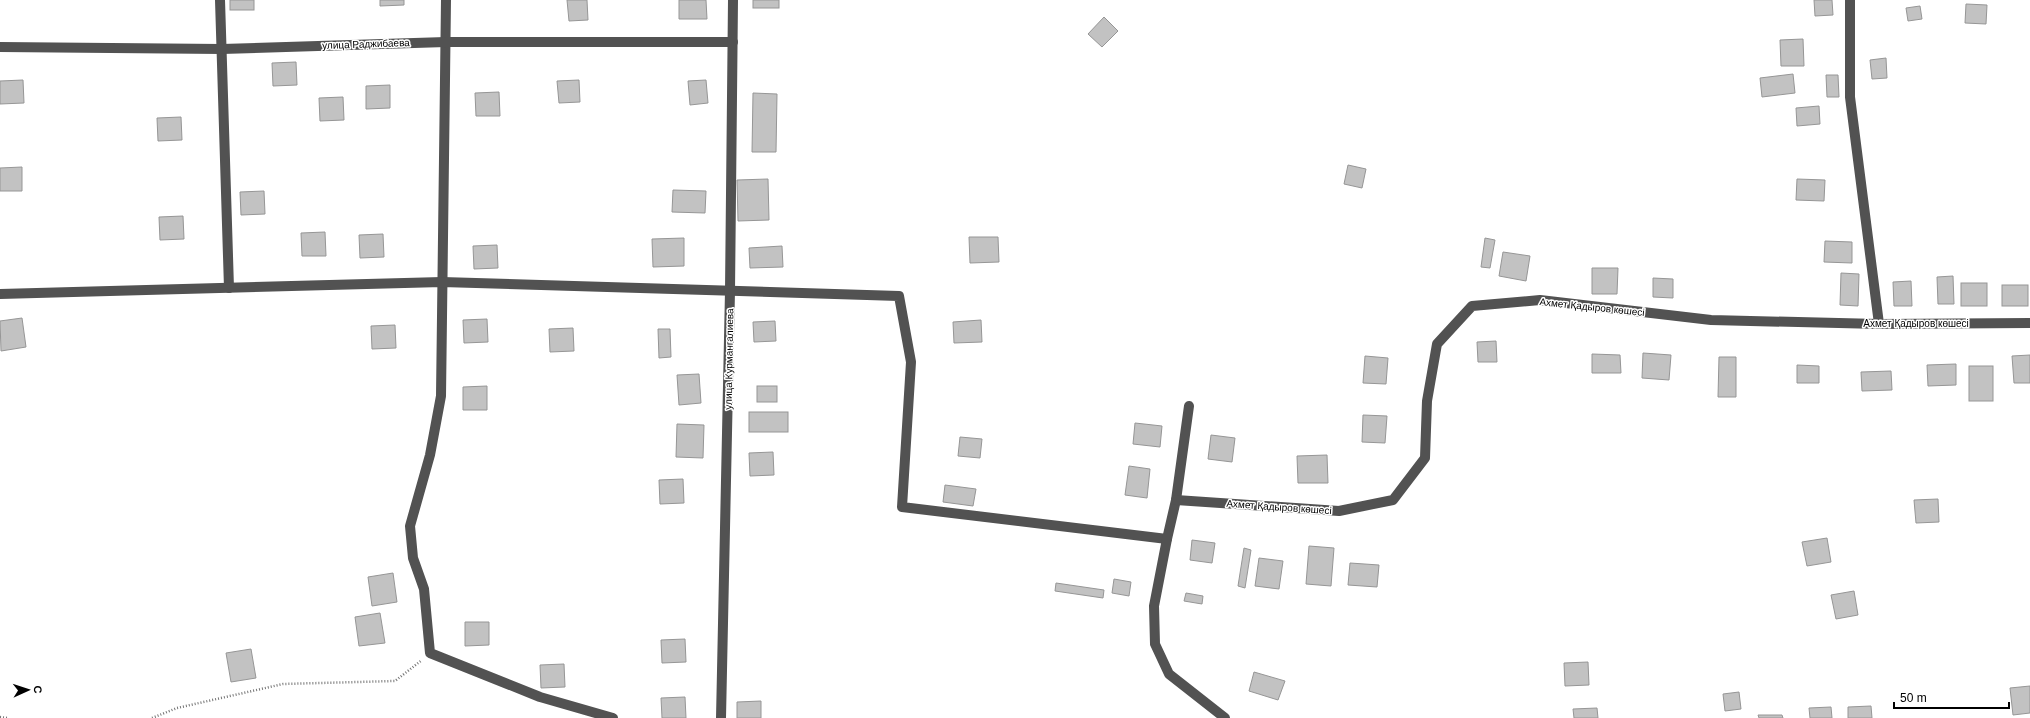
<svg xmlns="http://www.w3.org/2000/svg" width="2030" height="718" viewBox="0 0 2030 718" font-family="Arial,sans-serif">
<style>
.building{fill:#c2c2c2;stroke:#969696}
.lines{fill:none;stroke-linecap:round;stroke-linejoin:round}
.path{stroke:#747474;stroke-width:2.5;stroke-dasharray:1 2;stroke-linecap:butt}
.minor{stroke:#525252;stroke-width:10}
.labels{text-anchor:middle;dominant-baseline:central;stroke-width:3;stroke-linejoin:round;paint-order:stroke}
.street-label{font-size:10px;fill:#000;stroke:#fff}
</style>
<rect width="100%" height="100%" fill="#fff"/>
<g class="building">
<rect x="230" y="0" width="24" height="10"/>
<polygon points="380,0 404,0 404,5 380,6"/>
<polygon points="567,0 587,0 588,20 569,21"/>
<polygon points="679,0 706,0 707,19 679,19"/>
<rect x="753" y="0" width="26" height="8"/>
<polygon points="1814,0 1832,0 1833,15 1815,16"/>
<polygon points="1966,4 1987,5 1986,24 1965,23"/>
<polygon points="1920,6 1922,19 1908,21 1906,8"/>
<polygon points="1104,17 1118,31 1102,47 1088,34"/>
<polygon points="1803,39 1804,66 1781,66 1780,40"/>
<polygon points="1886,58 1887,78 1872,79 1870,60"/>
<polygon points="296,62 297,85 273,86 272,63"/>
<polygon points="1793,74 1795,93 1762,97 1760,78"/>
<polygon points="1826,75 1838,75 1839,97 1827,97"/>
<polygon points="23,80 24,103 0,104 0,81"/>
<polygon points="579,80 580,102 559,103 557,81"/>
<polygon points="706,80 708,103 690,105 688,81"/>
<polygon points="390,85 390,108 366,109 366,86"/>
<polygon points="499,92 500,116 476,116 475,93"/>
<polygon points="753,93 777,94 776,152 752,152"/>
<polygon points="343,97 344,120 320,121 319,98"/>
<polygon points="1819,106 1820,124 1797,126 1796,108"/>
<polygon points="181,117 182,140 158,141 157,118"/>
<polygon points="1348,165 1366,169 1362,188 1344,184"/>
<polygon points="22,167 22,191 0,191 0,168"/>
<polygon points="768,179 769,220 738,221 737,180"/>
<polygon points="1797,179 1825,180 1824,201 1796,200"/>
<polygon points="673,190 706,191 705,213 672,212"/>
<polygon points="264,191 265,214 241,215 240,192"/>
<polygon points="183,216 184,239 160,240 159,217"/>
<polygon points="325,232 326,256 302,256 301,233"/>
<polygon points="383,234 384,257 360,258 359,235"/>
<polygon points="969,237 998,237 999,262 970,263"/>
<polygon points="684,238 684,266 653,267 652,239"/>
<polygon points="1485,238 1495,240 1490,268 1481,267"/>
<polygon points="1825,241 1852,242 1852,263 1824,262"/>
<polygon points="497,245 498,268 474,269 473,246"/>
<polygon points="782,246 783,267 750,268 749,248"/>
<polygon points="1503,252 1530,256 1526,281 1499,276"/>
<polygon points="1592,268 1618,268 1617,294 1592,294"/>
<polygon points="1841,273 1859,274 1858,306 1840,305"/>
<polygon points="1953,276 1954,304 1938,304 1937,277"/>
<polygon points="1653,278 1673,279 1673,298 1653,297"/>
<polygon points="1911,281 1912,306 1894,306 1893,282"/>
<rect x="1961" y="283" width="26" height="23"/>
<rect x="2002" y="285" width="26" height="21"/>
<polygon points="22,318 26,347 1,351 0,321"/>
<polygon points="487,319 488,342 464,343 463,320"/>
<polygon points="981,320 982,342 954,343 953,322"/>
<polygon points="775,321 776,341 754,342 753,322"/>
<polygon points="395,325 396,348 372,349 371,326"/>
<polygon points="573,328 574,351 550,352 549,329"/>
<polygon points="658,329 670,329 671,357 659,358"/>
<polygon points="1496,341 1497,362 1478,362 1477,342"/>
<polygon points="1643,353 1671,355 1669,380 1642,378"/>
<polygon points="1592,354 1620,355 1621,373 1592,373"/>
<polygon points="2030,355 2030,383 2014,383 2012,356"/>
<polygon points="1365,356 1388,358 1386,384 1363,383"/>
<polygon points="1719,357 1736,357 1736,397 1718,397"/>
<polygon points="1956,364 1956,385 1928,386 1927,365"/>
<polygon points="1797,365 1819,366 1819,383 1797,383"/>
<rect x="1969" y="366" width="24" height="35"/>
<polygon points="1891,371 1892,390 1862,391 1861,372"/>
<polygon points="699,374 701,403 679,405 677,375"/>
<polygon points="487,386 487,410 463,410 463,387"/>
<rect x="757" y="386" width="20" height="16"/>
<rect x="749" y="412" width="39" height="20"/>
<polygon points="1363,415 1387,416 1385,443 1362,442"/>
<polygon points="1135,423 1162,426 1160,447 1133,444"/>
<polygon points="677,424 704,425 703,458 676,457"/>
<polygon points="1211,435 1235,438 1232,462 1208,459"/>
<polygon points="960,437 982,439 980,458 958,456"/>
<polygon points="773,452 774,475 750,476 749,453"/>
<polygon points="1327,455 1328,483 1298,483 1297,456"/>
<polygon points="1129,466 1150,469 1147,498 1125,495"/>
<polygon points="683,479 684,503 660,504 659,480"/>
<polygon points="945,485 976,489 973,506 943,502"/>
<polygon points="1938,499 1939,522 1916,523 1914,500"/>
<polygon points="1827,538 1831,562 1807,566 1802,542"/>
<polygon points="1192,540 1215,543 1212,563 1190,560"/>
<polygon points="1309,546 1334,548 1331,586 1306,584"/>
<polygon points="1244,548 1251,550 1245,588 1238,586"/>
<polygon points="1259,558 1283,561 1279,589 1255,586"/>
<polygon points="1350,563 1379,565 1377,587 1348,585"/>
<polygon points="393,573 397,602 372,606 368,577"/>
<polygon points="1114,579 1131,582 1129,596 1112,593"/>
<polygon points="1056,583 1104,590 1103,598 1055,591"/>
<polygon points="1854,591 1858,615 1836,619 1831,595"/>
<polygon points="1186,593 1203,596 1202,604 1184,601"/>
<polygon points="380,613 385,643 359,646 355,617"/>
<polygon points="465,622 489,622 489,645 465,646"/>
<polygon points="685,639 686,662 662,663 661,640"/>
<polygon points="251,649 256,678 231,682 226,653"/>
<polygon points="1588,662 1589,685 1565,686 1564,663"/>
<polygon points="564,664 565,687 541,688 540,665"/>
<polygon points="1254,672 1285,681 1278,700 1249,691"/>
<polygon points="2030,686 2030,713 2013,715 2010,688"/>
<polygon points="1739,692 1741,709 1725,711 1723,694"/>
<polygon points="685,697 686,718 662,718 661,698"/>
<polygon points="761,701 761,718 737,718 737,702"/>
<polygon points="1871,706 1872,718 1848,718 1848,707"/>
<polygon points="1831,707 1832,718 1810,718 1809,708"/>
<polygon points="1597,708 1598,718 1574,718 1573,709"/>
<polygon points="1758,715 1782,715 1783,718 1759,718"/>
</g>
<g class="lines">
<g class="path">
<polyline points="0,717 8,718"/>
<polyline points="152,718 177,708 283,684 395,681 422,660"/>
</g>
<g class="minor">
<polyline points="220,0 229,288"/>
<polyline points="446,0 441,396 430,455 410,526 413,558 424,589 430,653 540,697 613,718"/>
<polyline points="1850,0 1850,97 1879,324"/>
<polyline points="0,47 222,49 446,42 733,42"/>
<polyline points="0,294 442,282 899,296 911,362 902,507 1167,539"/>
<polyline points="1189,406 1176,500 1167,539 1154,606 1155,644 1169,674 1225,718"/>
<polyline points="1176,500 1339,511 1393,500 1425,458 1427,401 1437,344 1472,306 1540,300 1711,320 1879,324 2030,323"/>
<polyline points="721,718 730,291 733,0"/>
</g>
</g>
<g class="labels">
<g class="street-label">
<text transform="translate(366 44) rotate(-2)">улица Раджибаева</text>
<text transform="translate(1592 307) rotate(6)">Ахмет Қадыров көшесі</text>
<text x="1916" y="323">Ахмет Қадыров көшесі</text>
<text transform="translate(729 359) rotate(-89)">улица Курмангалиева</text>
<text transform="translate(1279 507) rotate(4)">Ахмет Қадыров көшесі</text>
</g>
</g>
<g transform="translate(28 690) rotate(87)" stroke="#ffffff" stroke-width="3" paint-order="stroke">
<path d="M0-3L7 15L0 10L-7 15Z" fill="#000000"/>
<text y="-6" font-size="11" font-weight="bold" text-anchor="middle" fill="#000000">С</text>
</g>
<path d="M1894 702v6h115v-6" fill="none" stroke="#000000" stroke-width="2"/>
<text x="1900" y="702" font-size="12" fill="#000000" stroke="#ffffff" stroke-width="3" paint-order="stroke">50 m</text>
</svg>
